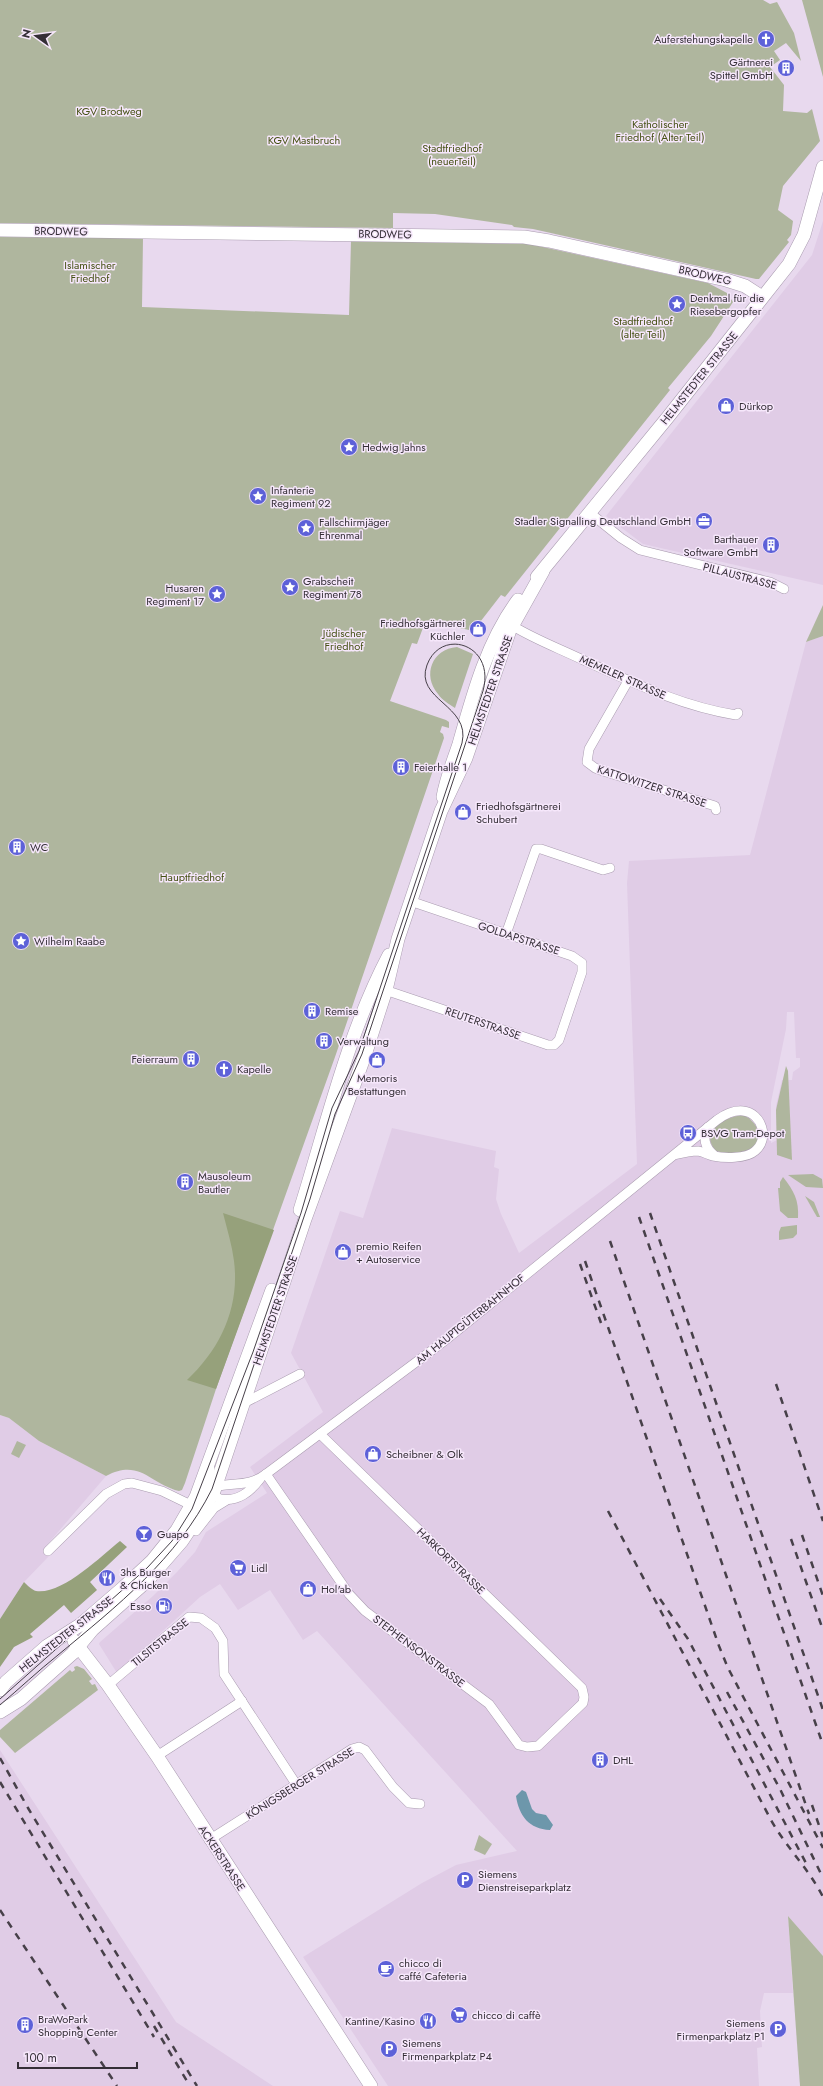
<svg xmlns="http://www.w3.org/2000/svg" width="823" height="2086" viewBox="0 0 823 2086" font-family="Jost,sans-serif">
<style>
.built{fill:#e0cce6;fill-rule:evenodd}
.green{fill:#afb69e}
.forest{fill:#96a17b}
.water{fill:#6d97ab}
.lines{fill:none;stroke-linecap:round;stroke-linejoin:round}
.street-casing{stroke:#aa9cb0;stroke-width:10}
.secondary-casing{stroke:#aa9cb0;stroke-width:14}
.street{stroke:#fff;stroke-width:9}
.secondary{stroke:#fff;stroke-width:13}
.tram{stroke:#474049;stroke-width:1}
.rail{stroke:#474049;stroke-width:2.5;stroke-dasharray:7 7;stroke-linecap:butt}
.labels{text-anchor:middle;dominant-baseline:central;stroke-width:3;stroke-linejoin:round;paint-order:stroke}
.poi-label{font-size:11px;fill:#342e36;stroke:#f6e7fb;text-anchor:start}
.park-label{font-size:11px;fill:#455114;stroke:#f6e7fb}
.street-label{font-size:11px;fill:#342e36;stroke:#f6e7fb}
</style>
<rect width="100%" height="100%" fill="#e8d9ee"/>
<g class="built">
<polygon points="823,221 823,585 643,544 606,516 812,255"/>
<path d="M823 636V1956L788 1916 793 1993H764L760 2011 762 2047 757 2048 759 2086H388L303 1957 422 1883 456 1865 517 1851 317 1631 303 1640 270 1590 238 1610 220 1584 200 1597 117 1673 99 1644 100 1642 153 1596 177 1572 195 1552 206 1532 267 1493 250 1467 323 1412 291 1353 340 1211 363 1218 392 1128 496 1151 494 1167 499 1169 496 1199 501 1214 519 1253 637 1164 627 883 629 861 750 855 806 642ZM787 1012H794L796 1058H800V1067L793 1072 792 1080H782L776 1106 777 1140 771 1143V1102L786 1029Z"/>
<polygon points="0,1415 9,1418 39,1441 106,1476 46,1546 49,1556 24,1582 0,1619"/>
<polygon points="0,1750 176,2022 273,2086 0,2086"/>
</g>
<g class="green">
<polygon points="0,0 763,0 770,4 777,2 794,33 801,61 786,43 774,51 780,60 770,67 784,85 783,111 807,113 812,109 820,141 783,186 778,210 793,221 791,235 787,240 789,242 759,279 756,279 533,229 514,227 512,225 435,214 393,213 393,228 0,223"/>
<polygon points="802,0 823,0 823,77"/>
<path d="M0 237 143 238 142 307 349 315 351 241 529 244 708 283 727 293 733 302 711 336 668 388 670 390 505 597 501 595 477 626 474 624 469 630 433 622 432 625H424L417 644 412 643 390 701 446 720 449 722V728L442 726 440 732 443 734 444 738 335 1057 216 1389 185 1483 182 1490 179 1491C150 1484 140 1458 106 1476L39 1441 9 1418 0 1415Z"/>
<polygon points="823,605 823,636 806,642"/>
<path d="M457 647 473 654 455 708C449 704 442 700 438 694 422 675 432 649 457 647Z"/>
<polygon points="786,1066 788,1071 792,1160 777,1155 776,1110"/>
<path d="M743 1115C756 1120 767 1139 750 1149 742 1154 725 1154 716 1151 698 1131 724 1117 743 1115Z"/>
<polygon points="813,1174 822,1179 823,1188 806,1187 788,1175"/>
<path d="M783 1177C794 1191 799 1200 798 1218H788L780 1211 778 1188H780V1182Z"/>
<polygon points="805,1196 814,1202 820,1217 817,1217"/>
<polygon points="797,1225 797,1234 793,1238 779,1240 779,1232 781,1227"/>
<polygon points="17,1441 26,1445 19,1458 11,1454"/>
<polygon points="77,1666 84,1669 92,1679 89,1681 92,1685 95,1684 98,1690 15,1753 0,1737 0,1730 70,1670 72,1672 75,1670 74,1667"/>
<polygon points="479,1835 492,1844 485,1855 474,1850"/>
<polygon points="788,1916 823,1956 823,2086 800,2086"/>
</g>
<g class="forest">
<path d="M223 1213 274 1230 216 1389 187 1380C220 1349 240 1308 234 1261 232 1245 227 1229 223 1213Z"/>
<path d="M120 1541 127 1547 90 1582 97 1590 71 1613 64 1605 30 1634 33 1637 14 1647 0 1667V1619L24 1582C27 1585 32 1590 36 1591 62 1595 100 1557 120 1541Z"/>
</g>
<path class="water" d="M522 1790 526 1792 532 1809 536 1813 546 1815 553 1825 550 1830C529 1829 519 1816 516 1796Z"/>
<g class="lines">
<g class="street-casing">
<g id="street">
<polyline points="590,513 621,538 640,550 770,582 784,589"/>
<path d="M513 626C534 639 558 648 581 659 632 682 680 706 736 715L738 713"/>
<polyline points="628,681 589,749 587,762 595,768 603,771 715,806 716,810"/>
<polyline points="506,934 536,849 541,849 603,870 610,868"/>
<polyline points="382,989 548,1045 554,1045 559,1040 582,972 582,963 572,956 410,901"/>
<path d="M708 1127C702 1137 705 1148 714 1155"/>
<polyline points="244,1403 300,1374"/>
<path d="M210 1469C209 1481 206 1493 220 1499 238 1502 250 1492 260 1479"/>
<polyline points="266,1474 349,1594 365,1611 489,1704 519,1745 527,1747 538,1746 583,1703 584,1697 582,1688 320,1434"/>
<path d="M196 1500C220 1474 241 1493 266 1474L443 1342 717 1120C724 1115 734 1110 743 1111 762 1113 770 1139 755 1151 746 1159 724 1158 713 1156 708 1155 704 1152 698 1151 690 1151 682 1153 674 1155"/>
<polyline points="196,1531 214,1508 227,1500"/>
<polyline points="48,1551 106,1494 124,1484 132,1483 162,1491 195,1507"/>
<polyline points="108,1685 189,1617 201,1618 215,1628 223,1641 224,1674 296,1784"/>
<polyline points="157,1756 242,1701"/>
<polyline points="209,1840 352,1749 359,1747 365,1750 393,1787 409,1803 420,1804"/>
</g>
</g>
<g class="secondary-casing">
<g id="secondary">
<polyline points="0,230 524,237 549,241 726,280 745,286 762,297"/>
<polyline points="537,577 668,417 789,264 804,235 823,167"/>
<path d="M443 797C446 779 453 762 459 744 473 694 487 642 518 600"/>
<path d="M300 1210C327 1124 347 1035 389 955"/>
<polyline points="74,1641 108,1685 157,1756 371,2086"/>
<polyline points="0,1690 6,1682 47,1646 80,1625 124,1587 152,1561 177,1530 196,1497 272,1290"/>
<polyline points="0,1712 21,1699 56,1668 73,1653 92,1630 148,1580 182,1541 213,1494 305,1219 365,1055 386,990 398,939 441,811 466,758 510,630 543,571"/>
</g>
</g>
<use href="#street" class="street"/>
<use href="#secondary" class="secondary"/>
<path class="tram" d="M0 1699 147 1568 172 1541 192 1509 253 1352 301 1213 332 1108 359 1051 462 743C471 705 414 700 427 665 441 627 496 644 483 691L362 1054 335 1114 310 1199 212 1489C177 1559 117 1606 58 1655 38 1671 19 1689 0 1705"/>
<g class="rail">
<polyline points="650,1213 823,1710"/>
<polyline points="639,1217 823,1745"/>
<polyline points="610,1241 809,1814"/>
<polyline points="585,1261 719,1646 728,1668 823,1848"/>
<polyline points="580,1264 601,1323"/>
<polyline points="776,1384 823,1521"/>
<path d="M608 1511 771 1820C786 1847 809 1869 823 1897"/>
<polyline points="802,1535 823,1596"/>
<polyline points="791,1539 823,1630"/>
<polyline points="660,1599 688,1639 807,1865"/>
<polyline points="727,1692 780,1789 823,1878"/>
<polyline points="0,1758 28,1808 197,2086"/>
<polyline points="0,1782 154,2037"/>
<polyline points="812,1805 823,1837"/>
<polyline points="0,1910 117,2086"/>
<polyline points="154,2026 190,2086"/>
</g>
</g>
<defs>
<g id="church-disc" transform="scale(0.9)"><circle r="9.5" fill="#5d61d8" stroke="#f6e7fb"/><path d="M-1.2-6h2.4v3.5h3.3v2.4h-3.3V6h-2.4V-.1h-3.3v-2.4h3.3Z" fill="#fff"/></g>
<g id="building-disc" transform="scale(0.9)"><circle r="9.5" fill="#5d61d8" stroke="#f6e7fb"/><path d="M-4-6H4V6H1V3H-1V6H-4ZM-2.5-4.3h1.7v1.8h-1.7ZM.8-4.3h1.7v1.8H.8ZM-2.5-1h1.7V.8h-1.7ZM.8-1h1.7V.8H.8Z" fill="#fff"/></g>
<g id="sight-disc" transform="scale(0.9)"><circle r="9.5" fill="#5d61d8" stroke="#f6e7fb"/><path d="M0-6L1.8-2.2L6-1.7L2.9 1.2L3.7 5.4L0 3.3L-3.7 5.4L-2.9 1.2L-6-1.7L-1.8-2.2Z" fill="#fff"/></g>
<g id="shop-disc" transform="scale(0.9)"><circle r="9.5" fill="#5d61d8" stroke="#f6e7fb"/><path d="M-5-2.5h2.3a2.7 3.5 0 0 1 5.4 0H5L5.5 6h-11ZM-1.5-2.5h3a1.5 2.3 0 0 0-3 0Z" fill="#fff"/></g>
<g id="office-disc" transform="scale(0.9)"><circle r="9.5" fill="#5d61d8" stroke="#f6e7fb"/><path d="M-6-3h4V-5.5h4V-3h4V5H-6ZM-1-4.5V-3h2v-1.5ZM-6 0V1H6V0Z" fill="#fff"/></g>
<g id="bus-disc" transform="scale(0.9)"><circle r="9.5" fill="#5d61d8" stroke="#f6e7fb"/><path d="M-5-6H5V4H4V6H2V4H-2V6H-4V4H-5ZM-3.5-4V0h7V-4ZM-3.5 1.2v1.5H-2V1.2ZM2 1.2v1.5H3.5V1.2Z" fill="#fff"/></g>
<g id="bar-disc" transform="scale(0.9)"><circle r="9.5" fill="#5d61d8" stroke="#f6e7fb"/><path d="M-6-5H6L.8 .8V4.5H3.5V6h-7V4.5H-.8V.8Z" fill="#fff"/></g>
<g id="supermarket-disc" transform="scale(0.9)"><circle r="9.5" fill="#5d61d8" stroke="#f6e7fb"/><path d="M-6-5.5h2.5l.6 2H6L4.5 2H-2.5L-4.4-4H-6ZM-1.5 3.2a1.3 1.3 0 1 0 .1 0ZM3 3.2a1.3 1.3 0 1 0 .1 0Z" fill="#fff"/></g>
<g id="restaurant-disc" transform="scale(0.9)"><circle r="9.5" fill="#5d61d8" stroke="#f6e7fb"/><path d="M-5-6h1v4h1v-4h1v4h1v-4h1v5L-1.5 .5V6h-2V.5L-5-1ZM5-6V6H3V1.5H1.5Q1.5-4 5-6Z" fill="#fff"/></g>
<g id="fuel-disc" transform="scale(0.9)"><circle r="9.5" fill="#5d61d8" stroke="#f6e7fb"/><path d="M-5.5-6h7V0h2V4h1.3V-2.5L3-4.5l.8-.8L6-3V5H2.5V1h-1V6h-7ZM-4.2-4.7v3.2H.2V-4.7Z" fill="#fff"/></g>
<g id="parking-disc" transform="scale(0.9)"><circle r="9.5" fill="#5d61d8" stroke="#f6e7fb"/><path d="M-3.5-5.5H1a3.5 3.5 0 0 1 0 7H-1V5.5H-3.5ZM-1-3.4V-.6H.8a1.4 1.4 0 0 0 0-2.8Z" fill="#fff"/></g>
<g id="cafe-disc" transform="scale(0.9)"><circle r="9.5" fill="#5d61d8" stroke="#f6e7fb"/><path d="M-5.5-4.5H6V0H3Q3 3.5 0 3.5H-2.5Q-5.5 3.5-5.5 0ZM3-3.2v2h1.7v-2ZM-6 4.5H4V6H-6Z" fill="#fff"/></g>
</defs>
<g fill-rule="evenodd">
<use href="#church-disc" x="766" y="39"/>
<use href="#building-disc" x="786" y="68"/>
<use href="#sight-disc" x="677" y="304"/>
<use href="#shop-disc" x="726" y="406"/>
<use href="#sight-disc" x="349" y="447"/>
<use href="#sight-disc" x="258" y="496"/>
<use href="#office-disc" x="704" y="521"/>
<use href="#sight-disc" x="306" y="528"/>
<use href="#building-disc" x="771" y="545"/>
<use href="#sight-disc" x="290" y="587"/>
<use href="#sight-disc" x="217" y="594"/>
<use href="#shop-disc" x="478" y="629"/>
<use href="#building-disc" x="401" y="767"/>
<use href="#shop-disc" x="463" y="812"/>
<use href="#building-disc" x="17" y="847"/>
<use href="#sight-disc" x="21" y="941"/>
<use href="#building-disc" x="312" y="1011"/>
<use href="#building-disc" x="324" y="1041"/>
<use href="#building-disc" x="191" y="1059"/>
<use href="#shop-disc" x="377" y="1060"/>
<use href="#church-disc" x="224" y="1069"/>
<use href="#bus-disc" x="688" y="1133"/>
<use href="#building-disc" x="185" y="1182"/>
<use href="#shop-disc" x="343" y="1252"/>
<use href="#shop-disc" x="373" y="1454"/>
<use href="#bar-disc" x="144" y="1534"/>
<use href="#supermarket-disc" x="238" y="1568"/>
<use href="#restaurant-disc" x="107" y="1578"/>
<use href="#shop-disc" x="308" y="1589"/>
<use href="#fuel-disc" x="164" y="1606"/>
<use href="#building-disc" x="600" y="1760"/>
<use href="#parking-disc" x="465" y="1880"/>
<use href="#cafe-disc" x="386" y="1969"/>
<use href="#supermarket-disc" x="459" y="2015"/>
<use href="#restaurant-disc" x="428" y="2021"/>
<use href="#building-disc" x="25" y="2025"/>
<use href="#parking-disc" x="778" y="2029"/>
<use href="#parking-disc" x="389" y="2049"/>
</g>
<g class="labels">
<g class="poi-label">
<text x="753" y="39" text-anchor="end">Auferstehungskapelle</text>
<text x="773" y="62" text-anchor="end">Gärtnerei<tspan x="773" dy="13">Spittel GmbH</tspan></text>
<text x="690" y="298">Denkmal für die<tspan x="690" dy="13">Riesebergopfer</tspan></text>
<text x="739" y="406">Dürkop</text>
<text x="362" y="447">Hedwig Jahns</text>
<text x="271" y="490">Infanterie<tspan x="271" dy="13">Regiment 92</tspan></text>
<text x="691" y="521" text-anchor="end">Stadler Signalling Deutschland GmbH</text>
<text x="319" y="522">Fallschirmjäger<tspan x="319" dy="13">Ehrenmal</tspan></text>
<text x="758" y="539" text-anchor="end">Barthauer<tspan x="758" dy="13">Software GmbH</tspan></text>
<text x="303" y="581">Grabscheit<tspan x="303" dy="13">Regiment 78</tspan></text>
<text x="204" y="588" text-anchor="end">Husaren<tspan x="204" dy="13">Regiment 17</tspan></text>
<text x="465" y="623" text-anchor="end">Friedhofsgärtnerei<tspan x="465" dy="13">Küchler</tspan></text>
<text x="414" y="767">Feierhalle 1</text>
<text x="476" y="806">Friedhofsgärtnerei<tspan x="476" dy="13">Schubert</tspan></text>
<text x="30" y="847">WC</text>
<text x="34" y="941">Wilhelm Raabe</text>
<text x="325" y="1011">Remise</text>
<text x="337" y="1041">Verwaltung</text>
<text x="178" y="1059" text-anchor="end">Feierraum</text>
<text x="237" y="1069">Kapelle</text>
<text x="377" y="1078" text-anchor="middle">Memoris<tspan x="377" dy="13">Bestattungen</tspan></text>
<text x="701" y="1133">BSVG Tram-Depot</text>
<text x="198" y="1176">Mausoleum<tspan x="198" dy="13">Bautler</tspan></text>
<text x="356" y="1246">premio Reifen<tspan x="356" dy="13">+ Autoservice</tspan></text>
<text x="386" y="1454">Scheibner &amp; Olk</text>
<text x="157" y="1534">Guapo</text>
<text x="251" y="1568">Lidl</text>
<text x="120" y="1572">3hs Burger<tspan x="120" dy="13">&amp; Chicken</tspan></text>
<text x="321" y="1589">Hol'ab</text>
<text x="151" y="1606" text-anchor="end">Esso</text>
<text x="613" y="1760">DHL</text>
<text x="478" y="1874">Siemens<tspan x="478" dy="13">Dienstreiseparkplatz</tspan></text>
<text x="399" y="1963">chicco di<tspan x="399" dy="13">caffé Cafeteria</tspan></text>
<text x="472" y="2015">chicco di caffè</text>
<text x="38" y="2019">BraWoPark<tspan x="38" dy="13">Shopping Center</tspan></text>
<text x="415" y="2021" text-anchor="end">Kantine/Kasino</text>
<text x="765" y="2023" text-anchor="end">Siemens<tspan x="765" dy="13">Firmenparkplatz P1</tspan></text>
<text x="402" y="2043">Siemens<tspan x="402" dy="13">Firmenparkplatz P4</tspan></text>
</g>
<g class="park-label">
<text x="109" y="111">KGV Brodweg</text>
<text x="660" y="124">Katholischer<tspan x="660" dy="13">Friedhof (Alter Teil)</tspan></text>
<text x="304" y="140">KGV Mastbruch</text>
<text x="452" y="148">Stadtfriedhof<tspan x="452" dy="13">(neuerTeil)</tspan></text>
<text x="90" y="265">Islamischer<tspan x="90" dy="13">Friedhof</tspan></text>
<text x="643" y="321">Stadtfriedhof<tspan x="643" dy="13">(alter Teil)</tspan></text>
<text x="344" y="633">Jüdischer<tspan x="344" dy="13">Friedhof</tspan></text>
<text x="192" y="877">Hauptfriedhof</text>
</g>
<g class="street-label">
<text transform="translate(61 231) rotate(1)">BRODWEG</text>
<text transform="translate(385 234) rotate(1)">BRODWEG</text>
<text transform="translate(705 275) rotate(13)">BRODWEG</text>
<text transform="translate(699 378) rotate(-51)">HELMSTEDTER STRASSE</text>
<text transform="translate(740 576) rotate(15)">PILLAUSTRASSE</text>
<text transform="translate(623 677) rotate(24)">MEMELER STRASSE</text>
<text transform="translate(490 690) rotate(-71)">HELMSTEDTER STRASSE</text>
<text transform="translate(652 786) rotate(18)">KATTOWITZER STRASSE</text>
<text transform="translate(519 938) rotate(18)">GOLDAPSTRASSE</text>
<text transform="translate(483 1023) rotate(19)">REUTERSTRASSE</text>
<text transform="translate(275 1310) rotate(-71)">HELMSTEDTER STRASSE</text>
<text transform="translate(470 1319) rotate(-39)">AM HAUPTGÜTERBAHNHOF</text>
<text transform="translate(451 1561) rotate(44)">HARKORTSTRASSE</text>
<text transform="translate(66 1634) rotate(-38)">HELMSTEDTER STRASSE</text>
<text transform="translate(160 1642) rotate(-39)">TILSITSTRASSE</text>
<text transform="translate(419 1651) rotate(37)">STEPHENSONSTRASSE</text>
<text transform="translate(300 1783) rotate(-32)">KÖNIGSBERGER STRASSE</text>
<text transform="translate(222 1858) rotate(57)">ACKERSTRASSE</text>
</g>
</g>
<g transform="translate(36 36) rotate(284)" stroke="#f6e7fb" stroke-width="3" paint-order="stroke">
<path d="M0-3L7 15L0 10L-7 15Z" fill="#342e36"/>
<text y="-6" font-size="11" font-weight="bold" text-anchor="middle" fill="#342e36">N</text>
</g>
<path d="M18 2062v6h119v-6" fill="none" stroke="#342e36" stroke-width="2"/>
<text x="24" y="2062" font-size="12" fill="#342e36" stroke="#f6e7fb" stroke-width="3" paint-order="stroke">100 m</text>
</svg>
